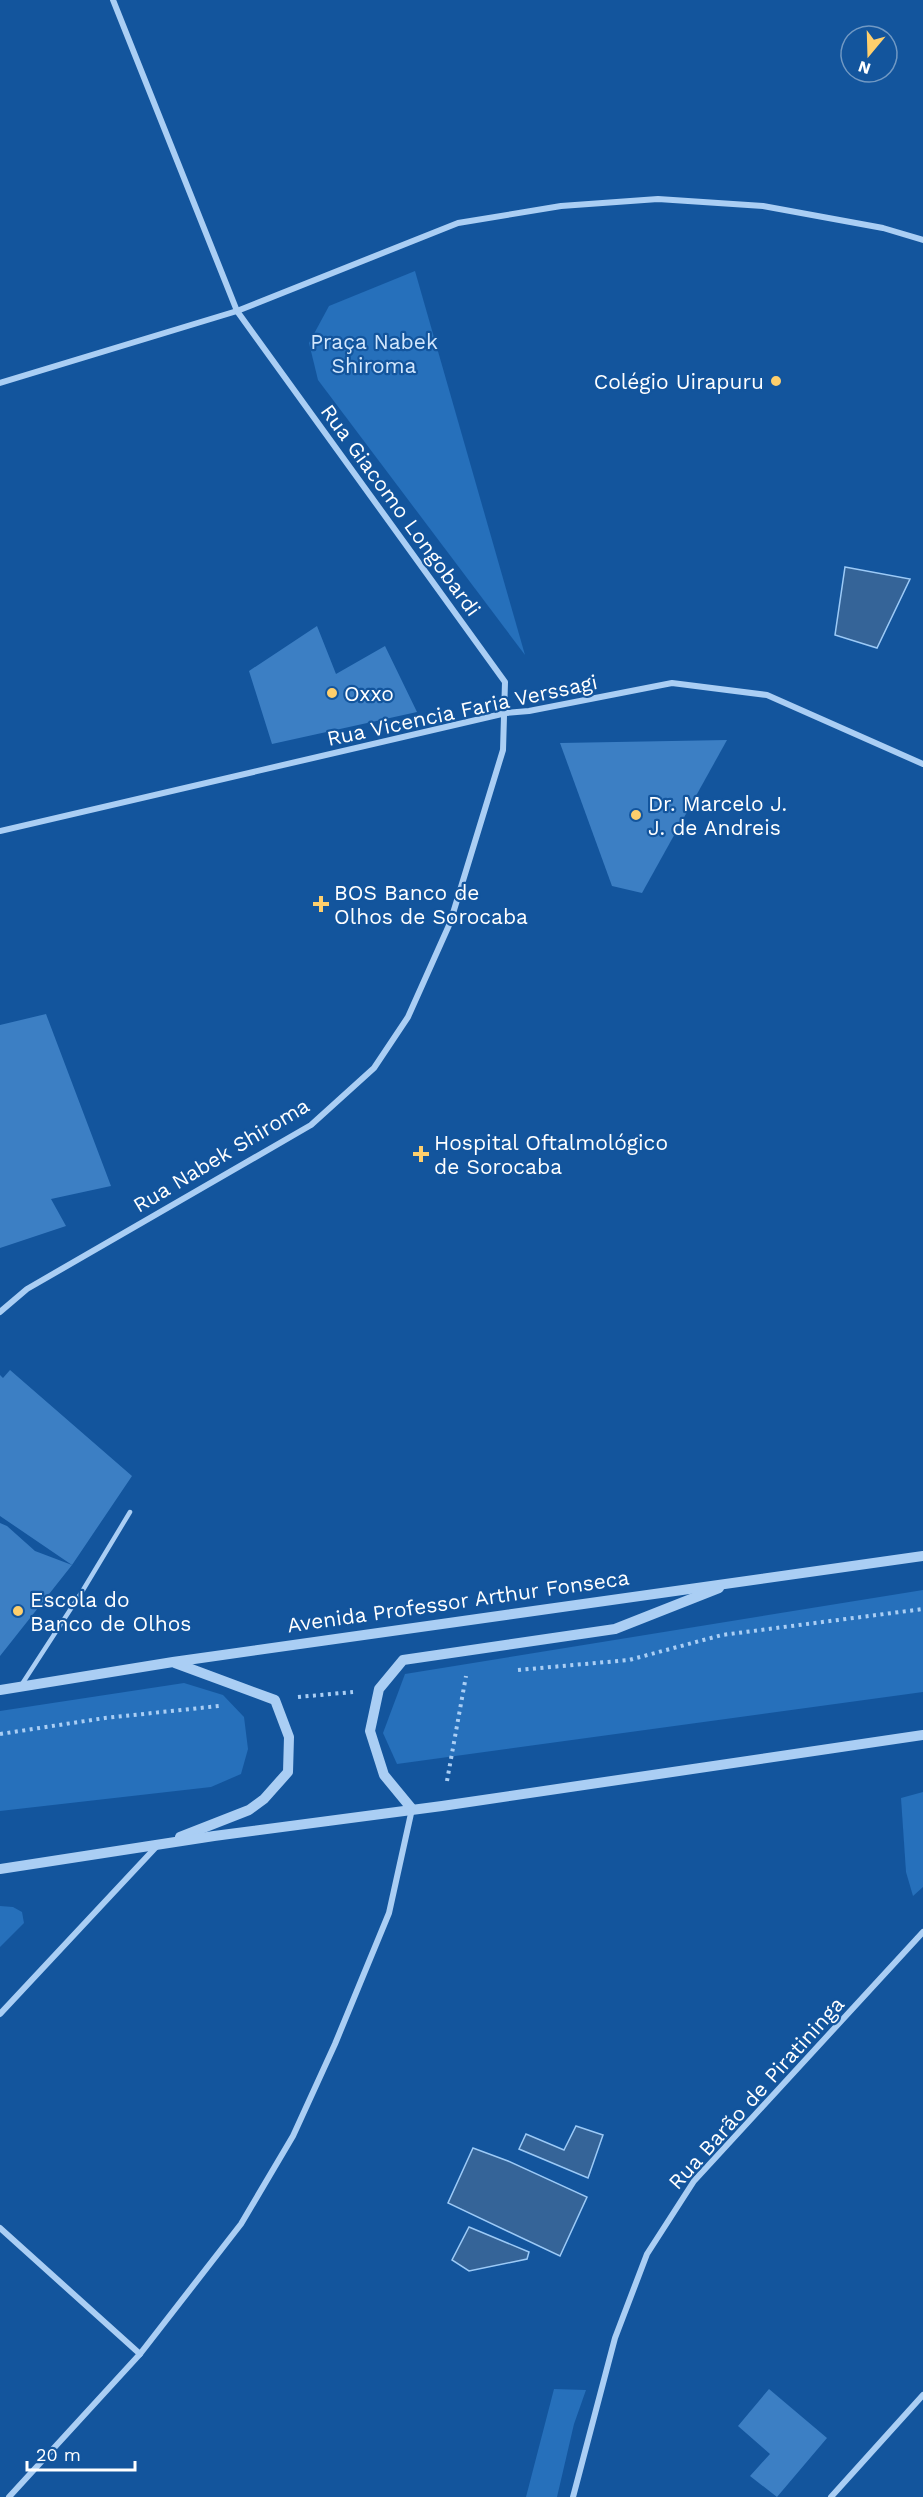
<svg xmlns="http://www.w3.org/2000/svg" width="923" height="2497" viewBox="0 0 923 2497" font-family="'Work Sans',sans-serif">
<style>
.green{fill:#2670bb}
.water{fill:#356498;stroke:#9ccaf7;stroke-width:1.5}
.building{fill:#3c7fc4}
.lines{fill:none;stroke-linecap:round;stroke-linejoin:round}
.path{stroke:#aacef4;stroke-width:4;stroke-dasharray:3 4.5;stroke-linecap:butt}
.service{stroke:#aacef4;stroke-width:4.5}
.minor{stroke:#aacef4;stroke-width:6}
.tertiary{stroke:#aacef4;stroke-width:10}
.poi-dot{fill:#ffcf6c;stroke:#13559d;stroke-width:2}
.labels{text-anchor:middle;dominant-baseline:central;stroke-width:4.5;stroke-linejoin:round;paint-order:stroke}
.park-label{font-size:21px;fill:#d2e7fd;stroke:#13559d}
.poi-label{font-size:21px;fill:#fff;stroke:#13559d;text-anchor:start}
.street-label{font-size:21px;fill:#fff;stroke:#13559d}
</style>
<rect width="100%" height="100%" fill="#13559d"/>
<g class="green">
<polygon points="415,271 525,655 318,380 309,343 329,306"/>
<polygon points="923,1590 923,1692 397,1764 383,1733 405,1674"/>
<polygon points="184,1683 223,1695 244,1717 248,1749 241,1774 211,1787 0,1811 0,1711"/>
<polygon points="923,1792 923,1887 913,1896 906,1872 901,1798"/>
<polygon points="0,1906 13,1907 22,1912 24,1923 0,1947"/>
<polygon points="554,2389 586,2390 574,2424 557,2497 526,2497"/>
</g>
<g class="water">
<polygon points="845,567 910,579 877,648 835,635"/>
<polygon points="576,2126 603,2135 588,2178 519,2149 526,2134 564,2150"/>
<polygon points="473,2148 508,2161 587,2197 560,2256 448,2203"/>
<polygon points="469,2227 529,2252 527,2259 469,2271 452,2260"/>
</g>
<g class="building">
<polygon points="317,626 336,674 385,646 417,712 272,744 249,671"/>
<polygon points="727,740 642,893 612,886 560,743"/>
<polygon points="46,1014 111,1186 51,1199 66,1226 0,1248 0,1025"/>
<polygon points="10,1370 132,1476 72,1565 0,1516 0,1375 3,1378"/>
<polygon points="0,1523 7,1526 35,1551 72,1565 0,1656"/>
<polygon points="769,2389 827,2438 777,2497 750,2476 770,2454 738,2426"/>
</g>
<g class="lines">
<g class="path">
<polyline points="518,1670 629,1660 722,1635 923,1609"/>
<polyline points="298,1697 353,1692"/>
<polyline points="0,1734 105,1718 219,1706"/>
<polyline points="447,1781 466,1676"/>
</g>
<polyline class="service" points="22,1684 83,1590 130,1512"/>
<g class="minor">
<polyline points="0,383 237,311 458,223 561,206 658,199 763,206 883,228 923,240"/>
<polyline points="0,831 506,713 529,711 672,683 767,695 923,764"/>
<polyline points="0,1312 27,1289 311,1125 374,1068 408,1017 450,923 503,750 505,682 237,311 113,0"/>
<polyline points="0,2014 157,1846"/>
<polyline points="0,2228 140,2354"/>
<polyline points="9,2497 140,2354 241,2224 293,2136 335,2044 389,1913 412,1809"/>
<polyline points="573,2497 615,2338 647,2254 694,2181 923,1932"/>
<polyline points="831,2497 923,2395"/>
</g>
<g class="tertiary">
<polyline points="175,1663 275,1700 289,1737 288,1772 264,1799 249,1810 180,1837"/>
<polyline points="0,1690 173,1662 923,1556"/>
<polyline points="412,1809 384,1775 370,1731 379,1689 403,1660 615,1629 719,1588"/>
<polyline points="0,1869 214,1836 442,1806 923,1735"/>
</g>
</g>
<g class="poi-dot">
<circle cx="776" cy="381" r="6"/>
<circle cx="332" cy="693" r="6"/>
<circle cx="636" cy="815" r="6"/>
<path d="M318 895h6v6h6v6h-6v6h-6v-6h-6v-6h6z"/>
<path d="M418 1145h6v6h6v6h-6v6h-6v-6h-6v-6h6z"/>
<circle cx="18" cy="1611" r="6"/>
</g>
<g class="labels">
<g class="park-label">
<text x="374" y="341">Praça Nabek<tspan x="374" dy="24">Shiroma</tspan></text>
</g>
<g class="poi-label">
<text x="764" y="381" text-anchor="end">Colégio Uirapuru</text>
<text x="344" y="693">Oxxo</text>
<text x="648" y="803">Dr. Marcelo J.<tspan x="648" dy="24">J. de Andreis</tspan></text>
<text x="334" y="892">BOS Banco de<tspan x="334" dy="24">Olhos de Sorocaba</tspan></text>
<text x="434" y="1142">Hospital Oftalmológico<tspan x="434" dy="24">de Sorocaba</tspan></text>
<text x="30" y="1599">Escola do<tspan x="30" dy="24">Banco de Olhos</tspan></text>
</g>
<g class="street-label">
<text transform="translate(401 510) rotate(54)">Rua Giacomo Longobardi</text>
<text transform="translate(462 710) rotate(-12)">Rua Vicencia Faria Verssagi</text>
<text transform="translate(221 1155) rotate(-31)">Rua Nabek Shiroma</text>
<text transform="translate(458 1601) rotate(-8)">Avenida Professor Arthur Fonseca</text>
<text transform="translate(756 2093) rotate(-48)">Rua Barão de Piratininga</text>
</g>
</g>
<g transform="translate(869 54) rotate(199)"><circle r="28" fill="#13559d" stroke="#7199c4" stroke-width="1.5"/>
<path d="M0-4.5L10 22L0 15L-10 22Z" fill="#ffcf6c"/>
<text y="-9" font-size="16" font-weight="bold" text-anchor="middle" fill="#ffffff">N</text>
</g>
<path d="M27 2461v9h108v-9" fill="none" stroke="#ffffff" stroke-width="3"/>
<text x="36" y="2461" font-size="18" fill="#ffffff" stroke="#13559d" stroke-width="4.5" paint-order="stroke">20 m</text>
</svg>
